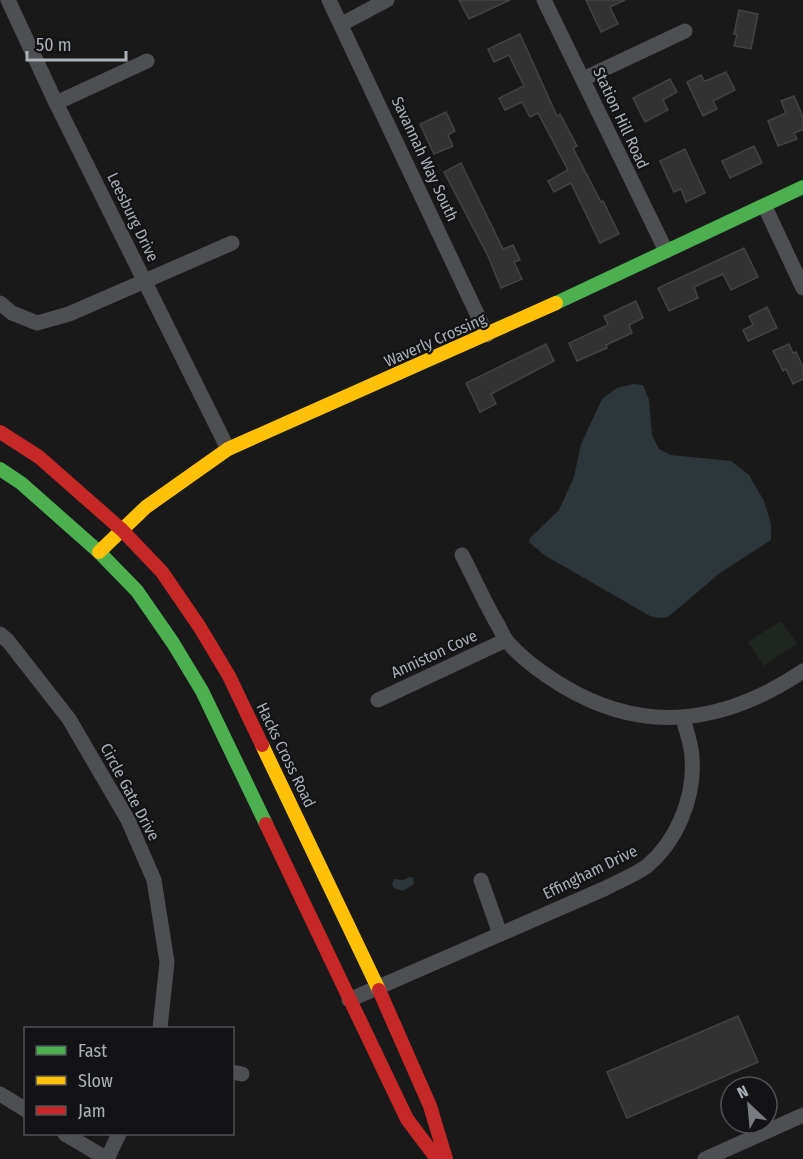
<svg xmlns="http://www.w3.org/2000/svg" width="803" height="1159" viewBox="0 0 803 1159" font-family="'Fira Sans Condensed',sans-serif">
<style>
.green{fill:#1f261f}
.water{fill:#2d363a}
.building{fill:#323233;stroke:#414345;stroke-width:1.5}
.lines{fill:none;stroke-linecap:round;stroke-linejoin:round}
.street{stroke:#4d4f52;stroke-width:15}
.fast{stroke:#4caf50;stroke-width:14}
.slow{stroke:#ffc107;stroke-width:14}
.jam{stroke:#c62828;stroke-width:14}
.labels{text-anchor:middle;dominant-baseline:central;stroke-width:4.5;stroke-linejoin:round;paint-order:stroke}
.street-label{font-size:16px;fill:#abb1b9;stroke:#131315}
</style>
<rect width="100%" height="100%" fill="#191919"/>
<polygon class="green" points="779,622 782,623 797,643 764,666 748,642"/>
<g class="water">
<polygon points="633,384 643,385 649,400 652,435 659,449 671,455 731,461 749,475 764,501 771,524 771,540 720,573 668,617 659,618 650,616 544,555 529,542 530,538 559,510 574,477 581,444 602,399 617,388"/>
<polygon points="410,877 413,878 414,884 403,891 394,888 392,884 394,879 403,880"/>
</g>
<g class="building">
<polygon points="459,0 510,0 469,19"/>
<polygon points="586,0 625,0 610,7 618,24 601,32"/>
<polygon points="739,10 758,14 751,49 734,46 737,35 734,34"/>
<polygon points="520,34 557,116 560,114 577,146 573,148 601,202 603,201 619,234 600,243 571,183 554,192 548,181 568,170 538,113 530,117 522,102 505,110 499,98 524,86 509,55 494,62 488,49"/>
<polygon points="726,72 735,90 713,101 717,109 703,116 687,82 701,75 704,81 708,80"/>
<polygon points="670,79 677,92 663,100 668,110 645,122 633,98"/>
<polygon points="794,96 803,117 803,130 794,133 797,139 778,146 768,121 786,113 781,101"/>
<polygon points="446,112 455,131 448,135 453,146 434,154 420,124"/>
<polygon points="754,146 762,163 730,178 722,161"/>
<polygon points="685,149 705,193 686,202 681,189 674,192 660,161"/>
<polygon points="461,163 503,249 513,245 520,260 514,262 522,279 501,288 488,256 444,172"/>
<polygon points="744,248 758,277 731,290 723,274 694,287 698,298 669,311 658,288"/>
<polygon points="636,301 643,318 629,325 632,333 606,345 607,348 577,361 569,343 608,325 604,316"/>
<polygon points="767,307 777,328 748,341 743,330 753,325 749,316"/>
<polygon points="546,344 554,361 491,394 496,404 480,412 466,383"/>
<polygon points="789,344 793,353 796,352 803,367 803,379 793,384 786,369 783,371 773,351"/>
<polygon points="738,1016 758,1062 627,1118 607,1072"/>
</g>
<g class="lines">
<g class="street">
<polyline points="8,0 56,103 228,449"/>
<polyline points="329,0 487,335"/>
<polyline points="544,0 666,251"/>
<polyline points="342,24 387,0"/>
<polyline points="583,79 685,31"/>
<polyline points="56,103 147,61"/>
<polyline points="765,207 803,288"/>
<polyline points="0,303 12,313 37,323 69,314 232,243"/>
<path d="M462 555C473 576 483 599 495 620 499 626 502 634 506 640 520 657 545 675 563 686 646 736 726 723 803 671"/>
<polyline points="0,634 8,641 69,719 128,820 154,880 167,962 160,1028"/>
<polyline points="378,700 506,640"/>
<polyline points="481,880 500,934"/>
<path d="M349 1000 606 888C619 881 635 875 647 866 677 841 695 797 692 758 692 745 686 731 683 718"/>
<polyline points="232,1072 242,1074"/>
<polyline points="0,1094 26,1110"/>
<polyline points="65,1134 107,1159"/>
<polyline points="107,1159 119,1134"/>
<polyline points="705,1159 803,1115"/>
</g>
<g class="fast">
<polyline points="556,303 803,187"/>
<polyline points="0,469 21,483 99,552 137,591 173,643 202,691 266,824"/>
</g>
<g class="slow">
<polyline points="99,552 146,507 228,449 556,303"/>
<polyline points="262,745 379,990"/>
</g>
<g class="jam">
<polyline points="0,432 39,457 122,530 162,572 199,626 229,676 262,745"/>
<polyline points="266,824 407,1119 437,1159"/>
<polyline points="379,990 430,1106 446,1159"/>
</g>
</g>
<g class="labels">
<g class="street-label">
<text transform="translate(621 118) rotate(65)">Station Hill Road</text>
<text transform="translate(425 159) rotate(65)">Savannah Way South</text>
<text transform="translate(133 217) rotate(64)">Leesburg Drive</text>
<text transform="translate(435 340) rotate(-24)">Waverly Crossing</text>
<text transform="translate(434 654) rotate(-25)">Anniston Cove</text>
<text transform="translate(286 755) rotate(64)">Hacks Cross Road</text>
<text transform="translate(130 792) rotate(62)">Circle Gate Drive</text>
<text transform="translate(590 872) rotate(-26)">Effingham Drive</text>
</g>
</g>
<rect x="24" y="1027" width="210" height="108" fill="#131315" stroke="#505257" stroke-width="1.5"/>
<rect x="36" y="1046" width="30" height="9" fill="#4caf50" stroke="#505257" stroke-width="1.5"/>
<text x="78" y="1057" font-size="18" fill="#abb1b9">Fast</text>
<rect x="36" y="1076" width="30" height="9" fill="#ffc107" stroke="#505257" stroke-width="1.5"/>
<text x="78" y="1087" font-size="18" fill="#abb1b9">Slow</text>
<rect x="36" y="1106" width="30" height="9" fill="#c62828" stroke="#505257" stroke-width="1.5"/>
<text x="78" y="1117" font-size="18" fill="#abb1b9">Jam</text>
<g transform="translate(749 1105) rotate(334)"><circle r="28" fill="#131315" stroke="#505257" stroke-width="1.5"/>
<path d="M0-4.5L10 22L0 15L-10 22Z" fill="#787c81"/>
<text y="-9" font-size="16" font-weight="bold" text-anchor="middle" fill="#abb1b9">N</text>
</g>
<path d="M27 51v9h99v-9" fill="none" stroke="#abb1b9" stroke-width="3"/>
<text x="36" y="51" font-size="18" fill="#abb1b9" stroke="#131315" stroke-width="4.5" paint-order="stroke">50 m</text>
</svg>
